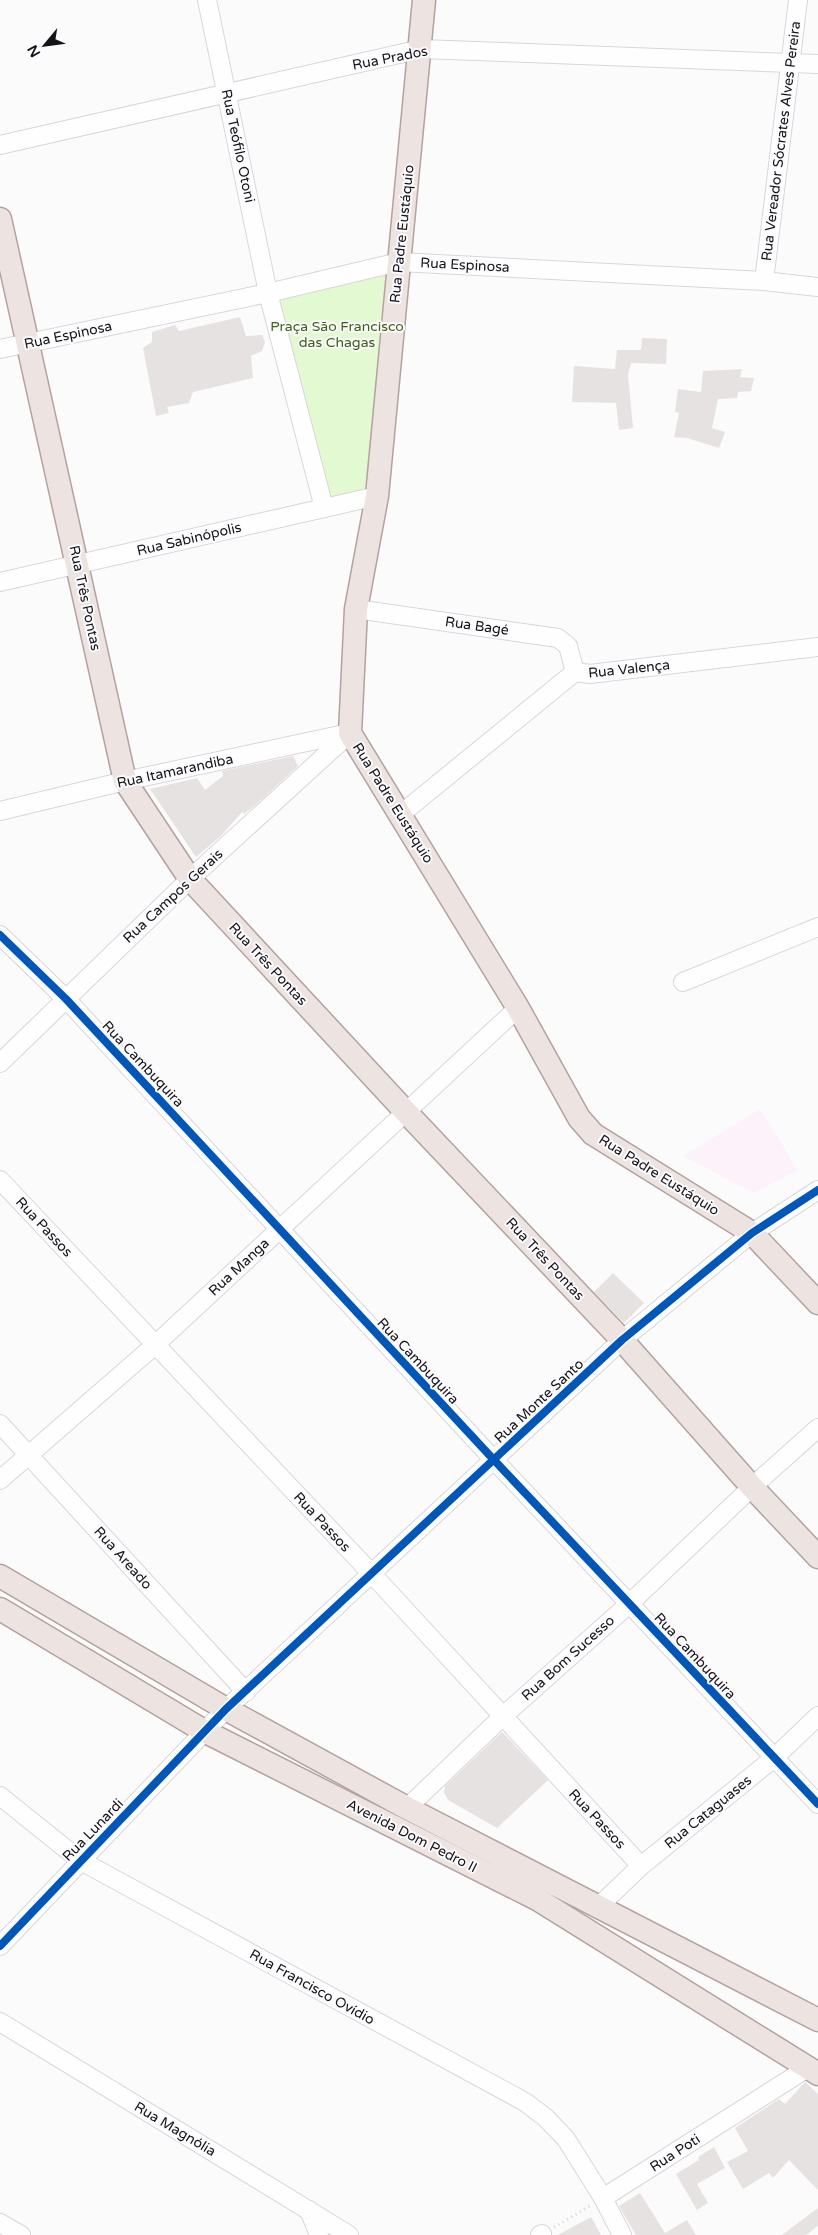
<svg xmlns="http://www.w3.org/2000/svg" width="818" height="2235" viewBox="0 0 818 2235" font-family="'Varela Round',sans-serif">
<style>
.commercial{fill:#fdf2fa}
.green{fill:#e3f9d1}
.building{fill:#e6e2e2}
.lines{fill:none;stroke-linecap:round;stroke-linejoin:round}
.minor-casing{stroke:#d8d6da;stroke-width:20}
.major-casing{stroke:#b3a29d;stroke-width:25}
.path{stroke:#d5d5d5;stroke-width:3;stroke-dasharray:1 4;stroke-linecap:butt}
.minor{stroke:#fefeff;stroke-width:18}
.major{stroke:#ede4e1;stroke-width:22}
.cycleway-casing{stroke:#fbfafd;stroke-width:11}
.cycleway{stroke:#0057b8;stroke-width:8}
.labels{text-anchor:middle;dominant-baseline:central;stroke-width:4;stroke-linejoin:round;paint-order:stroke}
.street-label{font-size:14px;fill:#151318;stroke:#fbfafd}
.park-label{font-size:14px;fill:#3e6117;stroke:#fbfafd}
</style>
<rect width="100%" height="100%" fill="#fbfbfc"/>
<polygon class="commercial" points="760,1109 798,1170 753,1193 683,1156"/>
<polygon class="green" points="399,262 377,496 324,508 268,293"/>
<g class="building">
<polygon points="240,317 246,336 262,335 265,342 262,351 251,356 253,378 193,392 189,403 167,407 169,413 156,416 143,348 152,342 152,332 175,325 179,331"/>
<polygon points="642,338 667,339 666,364 631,363 628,375 633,428 619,430 616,403 572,402 574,366 615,369 617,350 641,350"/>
<polygon points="742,369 740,377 754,378 751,391 738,392 737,398 718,399 712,428 725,432 719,448 687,438 674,437 679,413 675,412 678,389 701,392 703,371"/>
<polygon points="293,756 298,766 252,808 244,814 242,812 221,836 196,857 150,789 197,778 205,790 223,776 222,771"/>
<polygon points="613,1273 644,1303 624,1323 594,1292"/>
<polygon points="502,1732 548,1780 497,1828 448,1800 444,1792 445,1786"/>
<polygon points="805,2082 818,2094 818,2190 789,2160 773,2178 769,2173 743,2189 727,2162 748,2151 735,2128 779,2099 785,2104"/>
<polygon points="714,2147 725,2168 697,2184 708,2203 697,2210 676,2174 699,2160 698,2157"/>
<polygon points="640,2193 665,2233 687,2220 696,2235 636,2235 619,2206"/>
<polygon points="818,2208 818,2226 806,2235 782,2235"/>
<polygon points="591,2217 601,2235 558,2235"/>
</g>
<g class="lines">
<g class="minor-casing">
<g id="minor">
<polyline points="207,0 268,293 324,508"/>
<polyline points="0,145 421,49 818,64"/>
<polyline points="764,281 798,0"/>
<polyline points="0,349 268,293 399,262 764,281 818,287"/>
<polyline points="0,582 377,496"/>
<polyline points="356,609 558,638 568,646 575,672"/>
<polyline points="575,672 590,674 818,647"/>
<polyline points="0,811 125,781 349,733"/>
<polyline points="401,814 575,672"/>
<polyline points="0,935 66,999 494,1460 818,1804"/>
<polyline points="683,982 818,927"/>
<polyline points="0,1063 190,879 350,733"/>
<polyline points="0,1180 372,1574 641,1866"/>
<polyline points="0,1424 246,1692"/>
<polyline points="0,1480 155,1345 518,1008"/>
<polyline points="0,1796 81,1861 525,2102 546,2118 566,2139 603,2198 622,2235"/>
<polyline points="407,1808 502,1717 629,1604 752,1487 818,1428"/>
<polyline points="597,1908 641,1866 774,1758 818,1716"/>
<polyline points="0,1946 226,1709 622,1340 752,1233 818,1190"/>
<polyline points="0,2022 349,2235"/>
<polyline points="603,2198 809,2067"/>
<polyline points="309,2210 319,2235"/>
<polyline points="0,2223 21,2235"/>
<polyline points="540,2235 542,2234"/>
</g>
</g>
<g class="major-casing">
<g id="major">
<polyline points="424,0 377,496 356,609 350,733 518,1008 579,1118 593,1134 752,1233 818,1303"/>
<polyline points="0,219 125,781 190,879 405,1111 622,1340 752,1487 818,1557"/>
<polyline points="0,1576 226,1709 407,1808 818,2020"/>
<polyline points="0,1609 204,1731 537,1899 818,2074"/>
</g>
</g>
<polyline class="path" points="554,2227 590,2206"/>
<use href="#minor" class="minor"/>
<use href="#major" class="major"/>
<g class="cycleway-casing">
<g id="cycleway">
<polyline points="0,935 66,999 494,1460 818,1804"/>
<polyline points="0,1946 226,1709 622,1340 752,1233 818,1190"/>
</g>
</g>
<use href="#cycleway" class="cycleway"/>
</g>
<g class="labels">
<g class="street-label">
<text transform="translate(390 58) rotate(-11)">Rua Prados</text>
<text transform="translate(781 141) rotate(-83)">Rua Vereador Sócrates Alves Pereira</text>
<text transform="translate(238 146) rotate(78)">Rua Teófilo Otoni</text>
<text transform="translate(402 234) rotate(-84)">Rua Padre Eustáquio</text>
<text transform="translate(465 265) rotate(3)">Rua Espinosa</text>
<text transform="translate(68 335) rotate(-12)">Rua Espinosa</text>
<text transform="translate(189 539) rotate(-13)">Rua Sabinópolis</text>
<text transform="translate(85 598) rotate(78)">Rua Três Pontas</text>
<text transform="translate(477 626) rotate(8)">Rua Bagé</text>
<text transform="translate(629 669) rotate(-6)">Rua Valença</text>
<text transform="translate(175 771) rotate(-12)">Rua Itamarandiba</text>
<text transform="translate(393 803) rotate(58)">Rua Padre Eustáquio</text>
<text transform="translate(173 896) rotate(-43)">Rua Campos Gerais</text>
<text transform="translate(268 964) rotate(47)">Rua Três Pontas</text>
<text transform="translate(143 1064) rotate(47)">Rua Cambuquira</text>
<text transform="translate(659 1175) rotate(32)">Rua Padre Eustáquio</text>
<text transform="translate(44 1227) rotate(47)">Rua Passos</text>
<text transform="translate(545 1259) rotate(47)">Rua Três Pontas</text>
<text transform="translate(239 1267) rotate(-43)">Rua Manga</text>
<text transform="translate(418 1361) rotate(47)">Rua Cambuquira</text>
<text transform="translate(539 1401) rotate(-43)">Rua Monte Santo</text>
<text transform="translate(322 1522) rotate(47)">Rua Passos</text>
<text transform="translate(123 1558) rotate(48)">Rua Areado</text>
<text transform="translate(695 1656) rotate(47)">Rua Cambuquira</text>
<text transform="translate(568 1658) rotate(-42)">Rua Bom Sucesso</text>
<text transform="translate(708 1812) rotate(-39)">Rua Cataguases</text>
<text transform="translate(597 1819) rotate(47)">Rua Passos</text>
<text transform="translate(93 1830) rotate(-46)">Rua Lunardi</text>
<text transform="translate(412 1836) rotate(27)">Avenida Dom Pedro II</text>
<text transform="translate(312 1987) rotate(29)">Rua Francisco Ovídio</text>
<text transform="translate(175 2129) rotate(31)">Rua Magnólia</text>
<text transform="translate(675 2153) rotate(-33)">Rua Poti</text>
</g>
<g class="park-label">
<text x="337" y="326">Praça São Francisco<tspan x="337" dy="16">das Chagas</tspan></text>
</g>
</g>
<g transform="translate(45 45) rotate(241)" stroke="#fbfafd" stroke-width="4" paint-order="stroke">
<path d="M0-4L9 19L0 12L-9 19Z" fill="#151318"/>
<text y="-8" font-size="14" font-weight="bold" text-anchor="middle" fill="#151318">N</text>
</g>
</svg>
